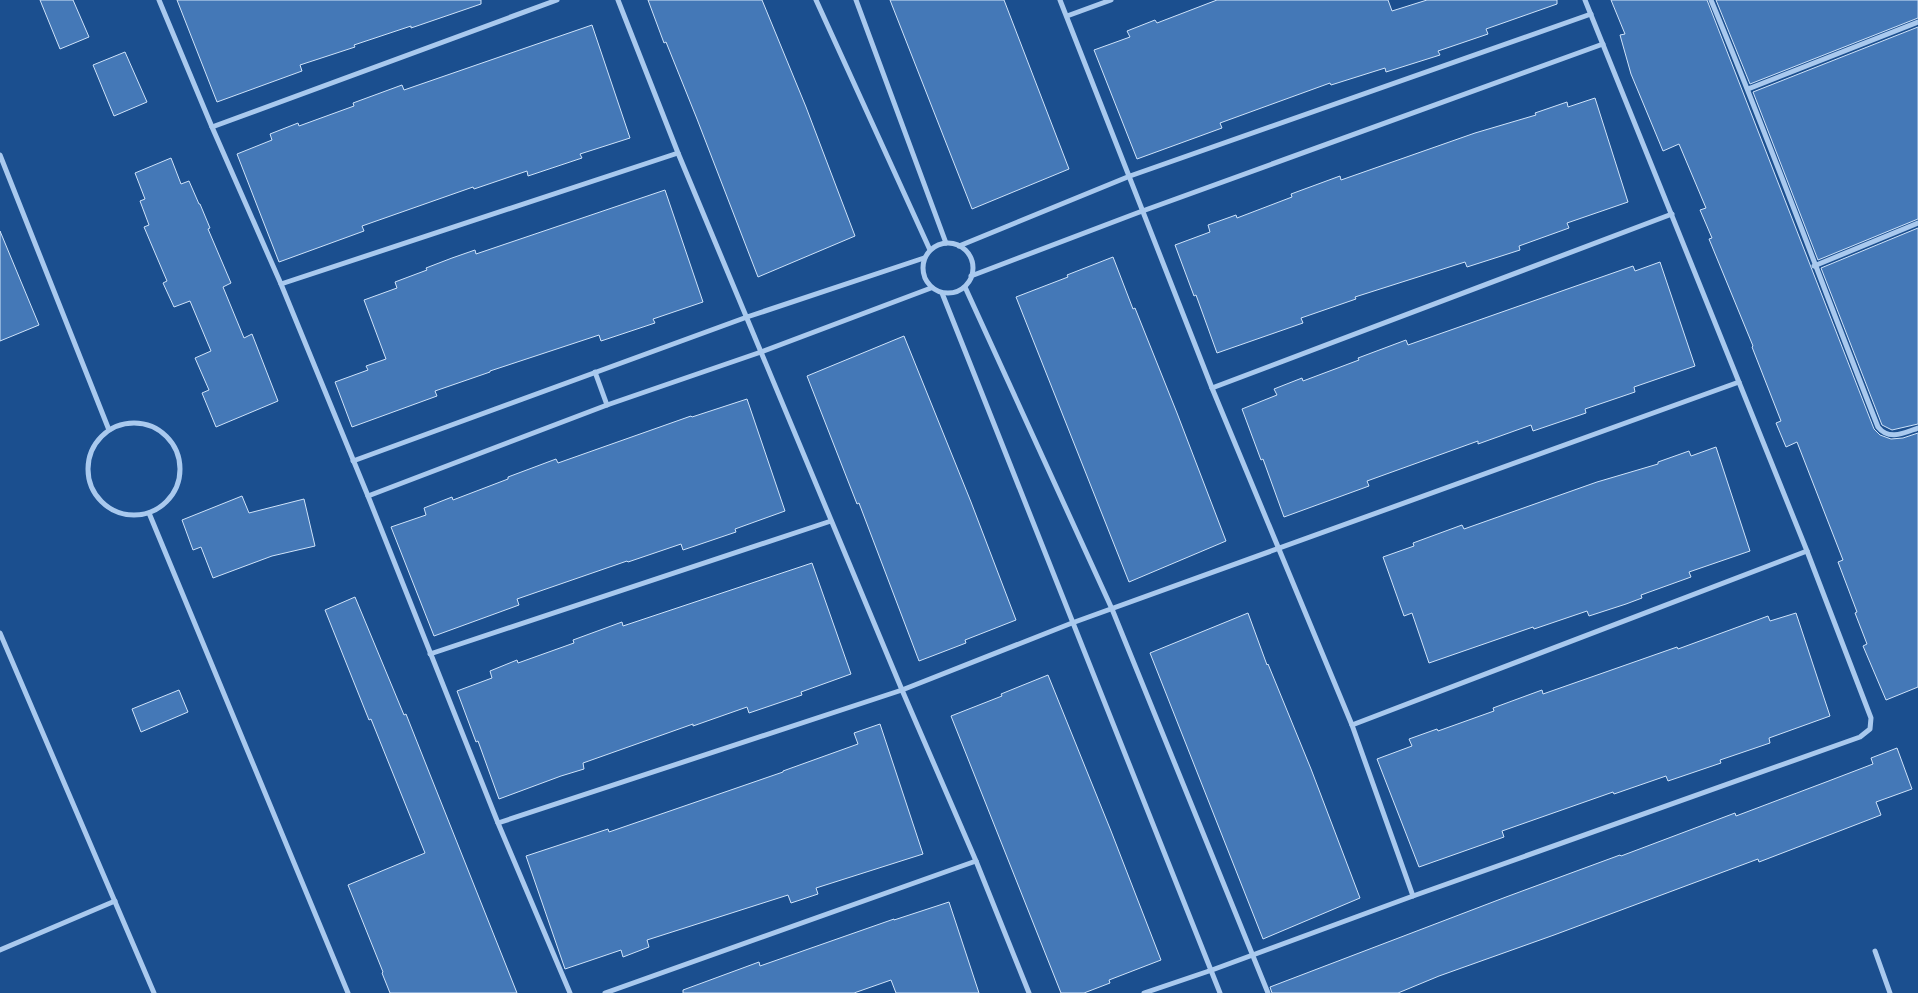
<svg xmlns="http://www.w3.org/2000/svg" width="1918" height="993" viewBox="0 0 1918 993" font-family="'Sofia Sans Condensed',sans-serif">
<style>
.building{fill:#4478b7;stroke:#cfe3fa}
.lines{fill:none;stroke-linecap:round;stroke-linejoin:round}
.street{stroke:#a9c9ee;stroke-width:5}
</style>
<rect width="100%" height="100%" fill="#1b4f8f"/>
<g class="building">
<polygon points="40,0 73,0 89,37 60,49"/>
<polygon points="177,0 481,0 481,4 411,28 411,26 354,45 355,47 300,65 302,71 217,102"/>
<polygon points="648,0 762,0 806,107 855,236 758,277 697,119 666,42 664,43"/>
<polygon points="890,0 1004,0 1069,169 972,209"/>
<polygon points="1217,0 1388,0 1392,11 1427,0 1557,0 1557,4 1486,29 1488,34 1438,51 1440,55 1386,72 1385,68 1331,85 1330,83 1220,123 1222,128 1137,159 1094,50 1130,37 1127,31 1155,20 1157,23"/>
<polygon points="1611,0 1707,0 1874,429 1880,435 1891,439 1903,438 1918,433 1918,687 1886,700 1863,646 1867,644 1855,613 1857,612 1838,562 1843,560 1797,442 1786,447 1776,423 1781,421 1752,347 1753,346 1709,239 1712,238 1700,210 1706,208 1679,144 1663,151 1631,74 1620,35 1625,34"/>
<polygon points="1716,0 1918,0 1918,18 1750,84"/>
<polygon points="592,25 630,138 580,154 582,158 528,176 527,171 474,189 473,187 362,226 364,231 279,262 237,154 272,140 270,134 298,123 299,126 354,106 353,103 402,85 404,90"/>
<polygon points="1918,27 1918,219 1818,260 1753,92"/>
<polygon points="125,52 147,102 114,116 93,65"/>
<polygon points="1595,98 1628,202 1567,223 1569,228 1519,246 1520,250 1467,267 1465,262 1355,297 1356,299 1301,318 1303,323 1217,353 1196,295 1194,296 1175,245 1210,232 1208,225 1236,215 1237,218 1292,197 1291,194 1340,176 1341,180 1475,133 1536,115 1535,113 1567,102 1568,107"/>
<polygon points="171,158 181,184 189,181 199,204 200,204 210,228 208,229 231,283 223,287 244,338 252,334 278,401 216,427 202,393 209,390 195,358 211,351 190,301 174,307 163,283 167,281 144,227 149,225 140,201 145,199 135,173"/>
<polygon points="665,190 703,302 653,319 655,323 601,341 599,335 490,371 490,372 435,391 437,396 352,427 335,382 368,370 366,366 386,359 364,300 397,288 395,282 427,270 426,268 452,258 475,250 476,254"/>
<polygon points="1918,228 1918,424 1892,430 1882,425 1821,268"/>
<polygon points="0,231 39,325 0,341"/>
<polygon points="1113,257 1133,309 1135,308 1177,413 1226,541 1129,582 1016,297 1068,277 1067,275"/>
<polygon points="1660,262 1695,366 1634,387 1635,392 1585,409 1586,413 1533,431 1531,425 1478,444 1478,441 1367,481 1369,486 1284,517 1263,459 1261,460 1242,409 1277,395 1274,389 1302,378 1303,381 1359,360 1358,358 1406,340 1408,345 1633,266 1635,271"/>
<polygon points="904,336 971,502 1016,620 965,640 966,643 919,661 859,503 857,504 807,376"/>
<polygon points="747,399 785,511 735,529 736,532 683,550 681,544 628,562 627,561 517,599 519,605 434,636 391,527 426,515 424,508 452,497 453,500 508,479 508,477 556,459 558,463 691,416 692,417"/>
<polygon points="1716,447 1750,551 1689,572 1691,577 1641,595 1642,598 1626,604 1589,616 1587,611 1534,629 1533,627 1429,663 1412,613 1404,616 1383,557 1414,546 1413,543 1462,525 1464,529 1597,482 1658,464 1658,462 1689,451 1691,456"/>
<polygon points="242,496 249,513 304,499 315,546 272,556 213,578 201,547 193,550 182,520"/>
<polygon points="812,563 851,674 801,692 802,695 749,713 747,707 693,726 693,724 583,763 584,769 561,776 499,799 478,741 476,742 457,691 492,678 490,671 517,660 518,663 574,643 573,640 622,622 623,626"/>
<polygon points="355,597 404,715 406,714 427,767 517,993 390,993 382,973 383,972 348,885 425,853 371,719 369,720 325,610"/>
<polygon points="1248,613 1267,665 1268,664 1311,769 1360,898 1263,939 1150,653"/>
<polygon points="1796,613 1830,716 1769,738 1770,743 1720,760 1721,763 1668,781 1666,776 1614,794 1613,792 1502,831 1504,837 1419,867 1377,759 1412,746 1409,739 1437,729 1438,731 1494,711 1493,708 1542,690 1543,694 1677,647 1678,649 1768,616 1770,621"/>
<polygon points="1048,675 1111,831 1161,960 1109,980 1110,983 1084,993 1061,993 951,716 1002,696 1001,694"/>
<polygon points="179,690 188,712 141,732 132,709"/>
<polygon points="880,724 923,854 816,888 818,894 791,903 788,895 647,940 649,947 623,957 621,950 565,969 526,856 608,829 609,832 783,772 783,771 858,744 854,733"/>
<polygon points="1897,748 1912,789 1876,802 1881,815 1759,862 1758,859 1554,935 1439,976 1398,993 1272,993 1270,987 1506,897 1620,855 1621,856 1735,813 1736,816 1826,782 1873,764 1871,758"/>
<polygon points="949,902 979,993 896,993 891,980 854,993 683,993 683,990 759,962 760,966 894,919 894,920"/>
</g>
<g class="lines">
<g class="street">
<polyline points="159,0 212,127 281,284 368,496 498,823 570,993"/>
<polyline points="618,0 678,153 902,690 976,861 1029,993"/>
<polyline points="816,0 930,250"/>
<polyline points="856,0 946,243"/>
<polyline points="1060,0 1212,388 1352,725 1413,896"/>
<path d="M1711 0C1770 141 1822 285 1878 427 1889 441 1904 433 1918 428"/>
<polyline points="1067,16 1111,0"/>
<polyline points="1748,89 1918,22"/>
<polyline points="212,127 557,0"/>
<polyline points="0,155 109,430"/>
<circle cx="948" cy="268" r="25"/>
<polyline points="959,246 1130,176 1591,14"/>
<polyline points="1814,266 1918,223"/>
<polyline points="971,276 1137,213 1603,44"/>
<polyline points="281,284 678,153"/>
<polyline points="965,287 1112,609 1268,993"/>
<polyline points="942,293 1220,993"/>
<polyline points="595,372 607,405"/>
<polyline points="1212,388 1672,214"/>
<circle cx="134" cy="469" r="46"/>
<polyline points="353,461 747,317 924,258"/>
<polyline points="368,496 607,405 761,352 931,288"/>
<polyline points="149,513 348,993"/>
<polyline points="0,633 154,993"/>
<polyline points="430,654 831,521"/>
<polyline points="1352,725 1807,551"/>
<polyline points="498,823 902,690 1072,623 1739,382"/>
<polyline points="0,950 115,901"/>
<polyline points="1875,951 1890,993"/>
<polyline points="605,993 976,861"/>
<polyline points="1144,993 1212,970 1413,896 1860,737 1870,729 1871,718 1807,551 1585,0"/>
</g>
</g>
</svg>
